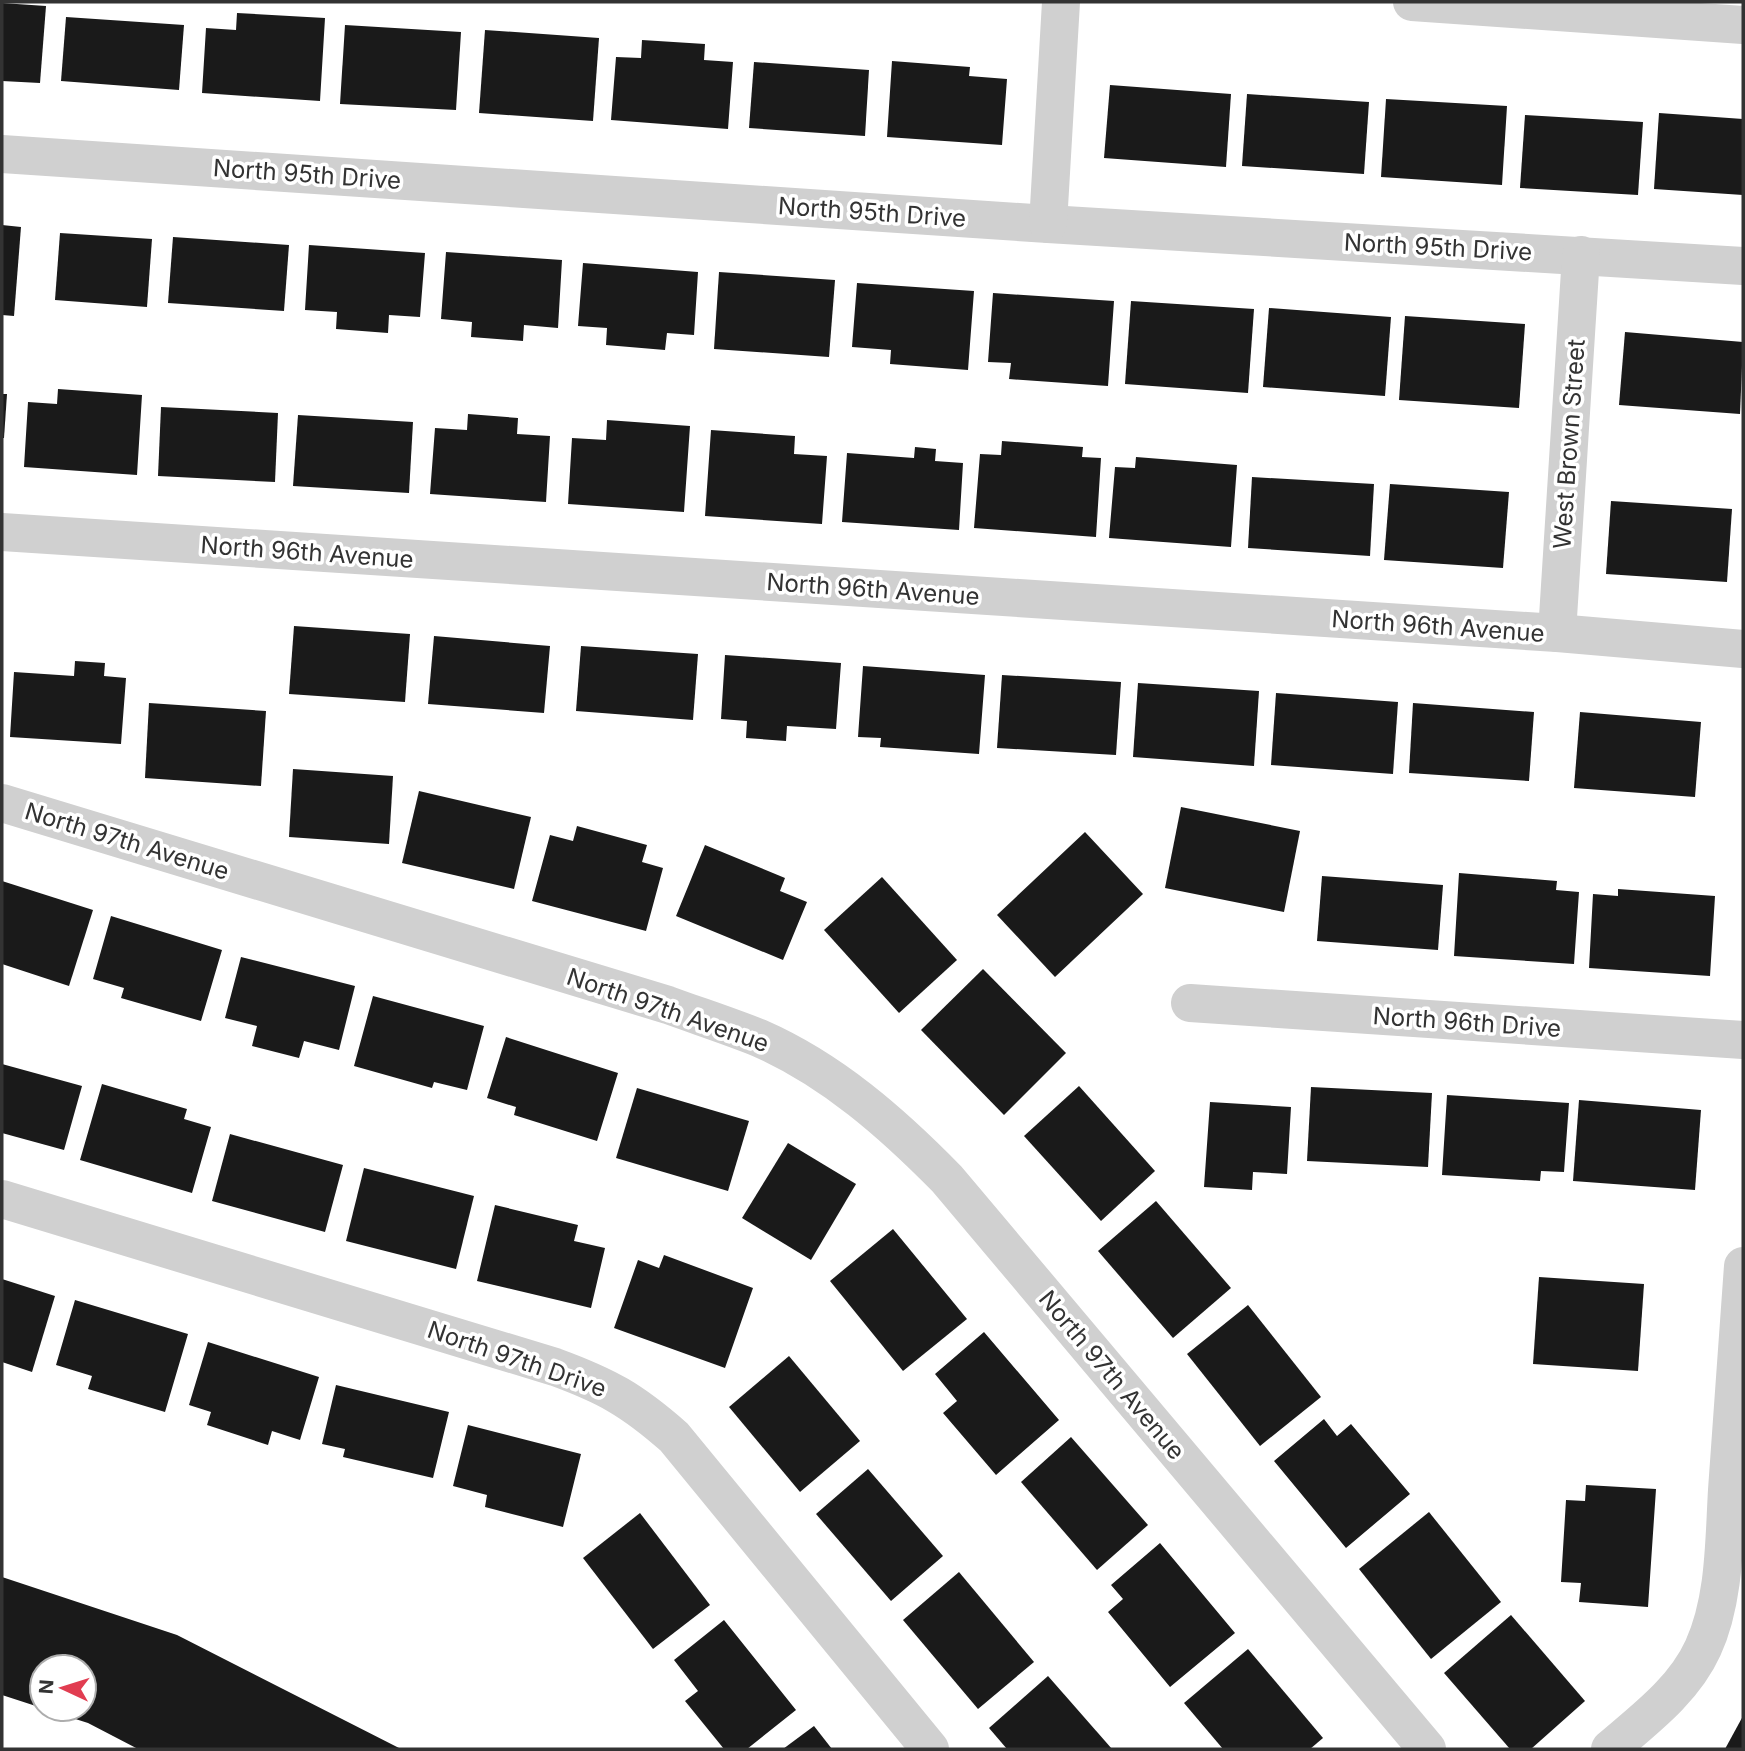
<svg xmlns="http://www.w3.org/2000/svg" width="1745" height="1751" viewBox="0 0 1745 1751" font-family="Inter,sans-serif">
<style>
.building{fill:#1a1a1a}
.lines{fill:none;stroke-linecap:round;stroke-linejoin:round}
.minor{stroke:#d0d0d0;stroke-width:38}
.labels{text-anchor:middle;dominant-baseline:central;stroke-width:7;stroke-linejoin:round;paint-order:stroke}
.street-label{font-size:24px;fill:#333;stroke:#fff}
</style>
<rect width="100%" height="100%" fill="#fff"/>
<g class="building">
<polygon points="2,3 46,6 40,83 2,81"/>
<polygon points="237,13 325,18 320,101 202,93 206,28 236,30"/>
<polygon points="66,17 184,25 179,90 61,81"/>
<polygon points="345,25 461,32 456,110 340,104"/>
<polygon points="485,30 599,38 593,121 479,113"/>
<polygon points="642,40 705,44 704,60 733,62 728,129 611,120 616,57 641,58"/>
<polygon points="892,61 970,67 969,76 1007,79 1002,145 887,137"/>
<polygon points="754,62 869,70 865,136 749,128"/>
<polygon points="1110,85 1231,94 1226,167 1104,158"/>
<polygon points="1247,94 1369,102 1364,174 1242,166"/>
<polygon points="1386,99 1507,106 1502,185 1381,177"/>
<polygon points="1659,113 1743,119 1743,195 1654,189"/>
<polygon points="1525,115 1643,122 1638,195 1520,188"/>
<polygon points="2,225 21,227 14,316 2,315"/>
<polygon points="60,233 152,239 147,307 55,300"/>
<polygon points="173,237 289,245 284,311 168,303"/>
<polygon points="309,245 425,253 420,317 389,315 388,333 336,329 337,312 305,310"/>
<polygon points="446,252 562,260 558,328 524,325 523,341 471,337 472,322 441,319"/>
<polygon points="583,263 698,272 694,335 667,333 665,350 606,345 607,328 578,326"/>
<polygon points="719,272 835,280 829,357 714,349"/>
<polygon points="857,283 974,291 968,370 890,364 891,350 852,347"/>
<polygon points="993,293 1114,301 1108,386 1009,379 1011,363 988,362"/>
<polygon points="1131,301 1254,309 1248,393 1125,384"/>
<polygon points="1269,308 1391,317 1385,396 1263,387"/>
<polygon points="1405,316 1525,324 1519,408 1399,400"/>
<polygon points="1625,332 1743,342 1740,414 1619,405"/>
<polygon points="58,389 142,395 137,475 24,467 28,402 57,404"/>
<polygon points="2,394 7,394 4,438 2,438"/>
<polygon points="161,407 278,413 275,482 158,476"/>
<polygon points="468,414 518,418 517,434 550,436 546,502 430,494 435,428 467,430"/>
<polygon points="298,415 413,422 409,493 293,486"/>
<polygon points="607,420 690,426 684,512 568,504 572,438 606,440"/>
<polygon points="711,430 795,436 794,454 827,456 822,524 705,516"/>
<polygon points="1002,441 1083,447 1082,457 1101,458 1096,537 974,528 980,454 1001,455"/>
<polygon points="915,447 936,449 935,461 963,463 959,530 842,522 847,453 914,458"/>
<polygon points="1136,457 1237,465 1231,547 1109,538 1115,467 1135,468"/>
<polygon points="1252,477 1374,484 1370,556 1248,548"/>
<polygon points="1390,484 1509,492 1503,568 1384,560"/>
<polygon points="1611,501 1732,509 1727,582 1606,574"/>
<polygon points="294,626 410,634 405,702 289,694"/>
<polygon points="434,636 550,646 544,713 428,704"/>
<polygon points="581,646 698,654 693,720 576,711"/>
<polygon points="725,655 841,663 836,729 787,726 786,741 746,738 747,721 721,719"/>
<polygon points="75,661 105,663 104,676 126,678 121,744 10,737 14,672 74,676"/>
<polygon points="863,666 985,675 979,754 880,747 881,738 858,737"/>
<polygon points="1002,675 1121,682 1116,755 997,748"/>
<polygon points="1138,683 1259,691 1254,766 1133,757"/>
<polygon points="1276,693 1398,702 1393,774 1271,765"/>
<polygon points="149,703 266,711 261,786 145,778"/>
<polygon points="1413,703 1534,712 1529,781 1409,773"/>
<polygon points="1580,712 1701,722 1695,797 1574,788"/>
<polygon points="293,769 393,776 389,844 289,837"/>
<polygon points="419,791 531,817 514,889 402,863"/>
<polygon points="1181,807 1300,831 1284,912 1165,888"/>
<polygon points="577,826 647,845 642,862 663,868 646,931 532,901 550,835 573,841"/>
<polygon points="1085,832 1143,894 1055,977 997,915"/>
<polygon points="705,845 785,878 780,891 807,902 783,960 676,916"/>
<polygon points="1459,873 1557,881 1556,890 1579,892 1574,964 1454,956"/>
<polygon points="1322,876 1443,885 1438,950 1317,941"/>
<polygon points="882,877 957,960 899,1013 824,930"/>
<polygon points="2,881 93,910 69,986 2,964"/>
<polygon points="1618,889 1715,896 1710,976 1589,968 1593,894 1618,896"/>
<polygon points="111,916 222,950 201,1021 121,998 124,988 93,979"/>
<polygon points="241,957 355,986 339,1050 304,1041 299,1058 252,1046 257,1026 225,1018"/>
<polygon points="983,969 1066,1053 1004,1115 921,1030"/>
<polygon points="373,996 484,1026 467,1090 434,1082 432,1088 354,1066"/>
<polygon points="506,1037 618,1073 597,1141 514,1115 516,1107 487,1098"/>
<polygon points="2,1064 82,1086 64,1150 2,1133"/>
<polygon points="102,1084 187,1109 184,1119 211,1127 192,1193 80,1160"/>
<polygon points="1079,1086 1155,1171 1101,1221 1024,1136"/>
<polygon points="1311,1087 1432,1093 1428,1167 1307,1161"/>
<polygon points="637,1088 749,1121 728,1191 616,1158"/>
<polygon points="1447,1095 1569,1103 1564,1172 1541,1171 1540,1181 1442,1175"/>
<polygon points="1579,1100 1701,1110 1695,1190 1573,1181"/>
<polygon points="1210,1102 1291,1107 1287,1174 1253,1172 1252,1190 1204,1187"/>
<polygon points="230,1134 343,1165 325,1232 212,1201"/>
<polygon points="788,1143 856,1184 811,1260 742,1218"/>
<polygon points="364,1168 474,1196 456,1269 346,1241"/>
<polygon points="1156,1201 1231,1288 1173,1338 1098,1251"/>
<polygon points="495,1205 578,1225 574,1241 605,1248 591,1308 477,1281"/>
<polygon points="893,1229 967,1319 903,1371 830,1281"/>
<polygon points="664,1255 753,1288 725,1368 614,1328 638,1260 659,1268"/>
<polygon points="1539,1277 1644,1284 1638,1371 1533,1364"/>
<polygon points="2,1279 55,1296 32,1372 2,1362"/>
<polygon points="75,1300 188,1334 165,1412 88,1389 92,1376 56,1365"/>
<polygon points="1248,1305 1321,1397 1260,1446 1187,1354"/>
<polygon points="984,1332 1059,1420 996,1475 943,1413 957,1401 935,1374"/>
<polygon points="208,1342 319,1377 300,1440 272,1431 268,1445 207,1425 211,1412 189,1405"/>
<polygon points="789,1356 860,1441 800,1492 729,1407"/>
<polygon points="336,1385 449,1412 433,1478 343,1457 345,1449 322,1444"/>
<polygon points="1324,1419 1337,1436 1351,1424 1410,1494 1346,1548 1274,1461"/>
<polygon points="468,1425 581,1454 563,1527 485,1507 487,1495 453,1486"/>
<polygon points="1071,1437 1148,1525 1097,1570 1021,1482"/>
<polygon points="868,1469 943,1556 891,1601 816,1514"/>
<polygon points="1586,1485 1656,1489 1648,1607 1579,1602 1581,1583 1561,1582 1566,1500 1585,1501"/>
<polygon points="1429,1512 1501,1602 1431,1659 1359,1569"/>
<polygon points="640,1513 710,1605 653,1649 583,1558"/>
<polygon points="1160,1543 1235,1633 1170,1687 1108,1612 1123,1599 1111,1585"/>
<polygon points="959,1572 1034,1662 978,1709 903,1620"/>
<polygon points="2,1577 177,1635 401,1749 138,1749 88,1723 47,1710 84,1709 84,1667 42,1667 42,1708 2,1695"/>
<polygon points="1511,1615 1585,1701 1531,1749 1510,1749 1444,1673"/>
<polygon points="724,1620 796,1710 747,1749 724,1749 685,1701 698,1691 674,1660"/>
<polygon points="1248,1649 1323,1738 1310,1749 1223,1749 1184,1703"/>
<polygon points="1048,1676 1112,1749 1007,1749 989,1728"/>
<polygon points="1743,1716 1743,1749 1725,1749"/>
<polygon points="814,1726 832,1749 783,1749"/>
</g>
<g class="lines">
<g class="minor">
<polyline points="1412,2 1743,25"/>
<polyline points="2,154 1048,224 1743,266"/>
<polyline points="1048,224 1061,2"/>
<polyline points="2,532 1557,633 1743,649"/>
<polyline points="1557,633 1581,255"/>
<path d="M2 803 668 1005C698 1016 729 1026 759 1038 832 1070 892 1123 947 1179L1427 1749"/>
<polyline points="1190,1003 1743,1040"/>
<path d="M2 1199 555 1367C607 1386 632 1400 674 1437L930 1749"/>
<path d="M1610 1749C1645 1719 1684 1690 1703 1648 1725 1600 1724 1541 1727 1490 1733 1415 1738 1340 1743 1266"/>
</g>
</g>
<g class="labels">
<g class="street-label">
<text transform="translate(307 174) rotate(4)">North 95th Drive</text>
<text transform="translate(872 212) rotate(4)">North 95th Drive</text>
<text transform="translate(1438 247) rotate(3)">North 95th Drive</text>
<text transform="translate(1569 444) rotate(-86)">West Brown Street</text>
<text transform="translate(307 552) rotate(4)">North 96th Avenue</text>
<text transform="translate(873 589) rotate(4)">North 96th Avenue</text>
<text transform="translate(1438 626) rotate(4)">North 96th Avenue</text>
<text transform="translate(127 841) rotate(17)">North 97th Avenue</text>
<text transform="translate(668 1010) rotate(19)">North 97th Avenue</text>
<text transform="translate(1467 1022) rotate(4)">North 96th Drive</text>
<text transform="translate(517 1359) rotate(19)">North 97th Drive</text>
<text transform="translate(1112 1375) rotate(50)">North 97th Avenue</text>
</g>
</g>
<rect width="1745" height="1751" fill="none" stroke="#333333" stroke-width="7"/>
<g transform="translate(63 1688) rotate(274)"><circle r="33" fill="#ffffff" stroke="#adadad" stroke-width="2"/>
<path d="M0-5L12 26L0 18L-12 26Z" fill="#e13d51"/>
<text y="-10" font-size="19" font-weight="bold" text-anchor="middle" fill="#333333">N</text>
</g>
</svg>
